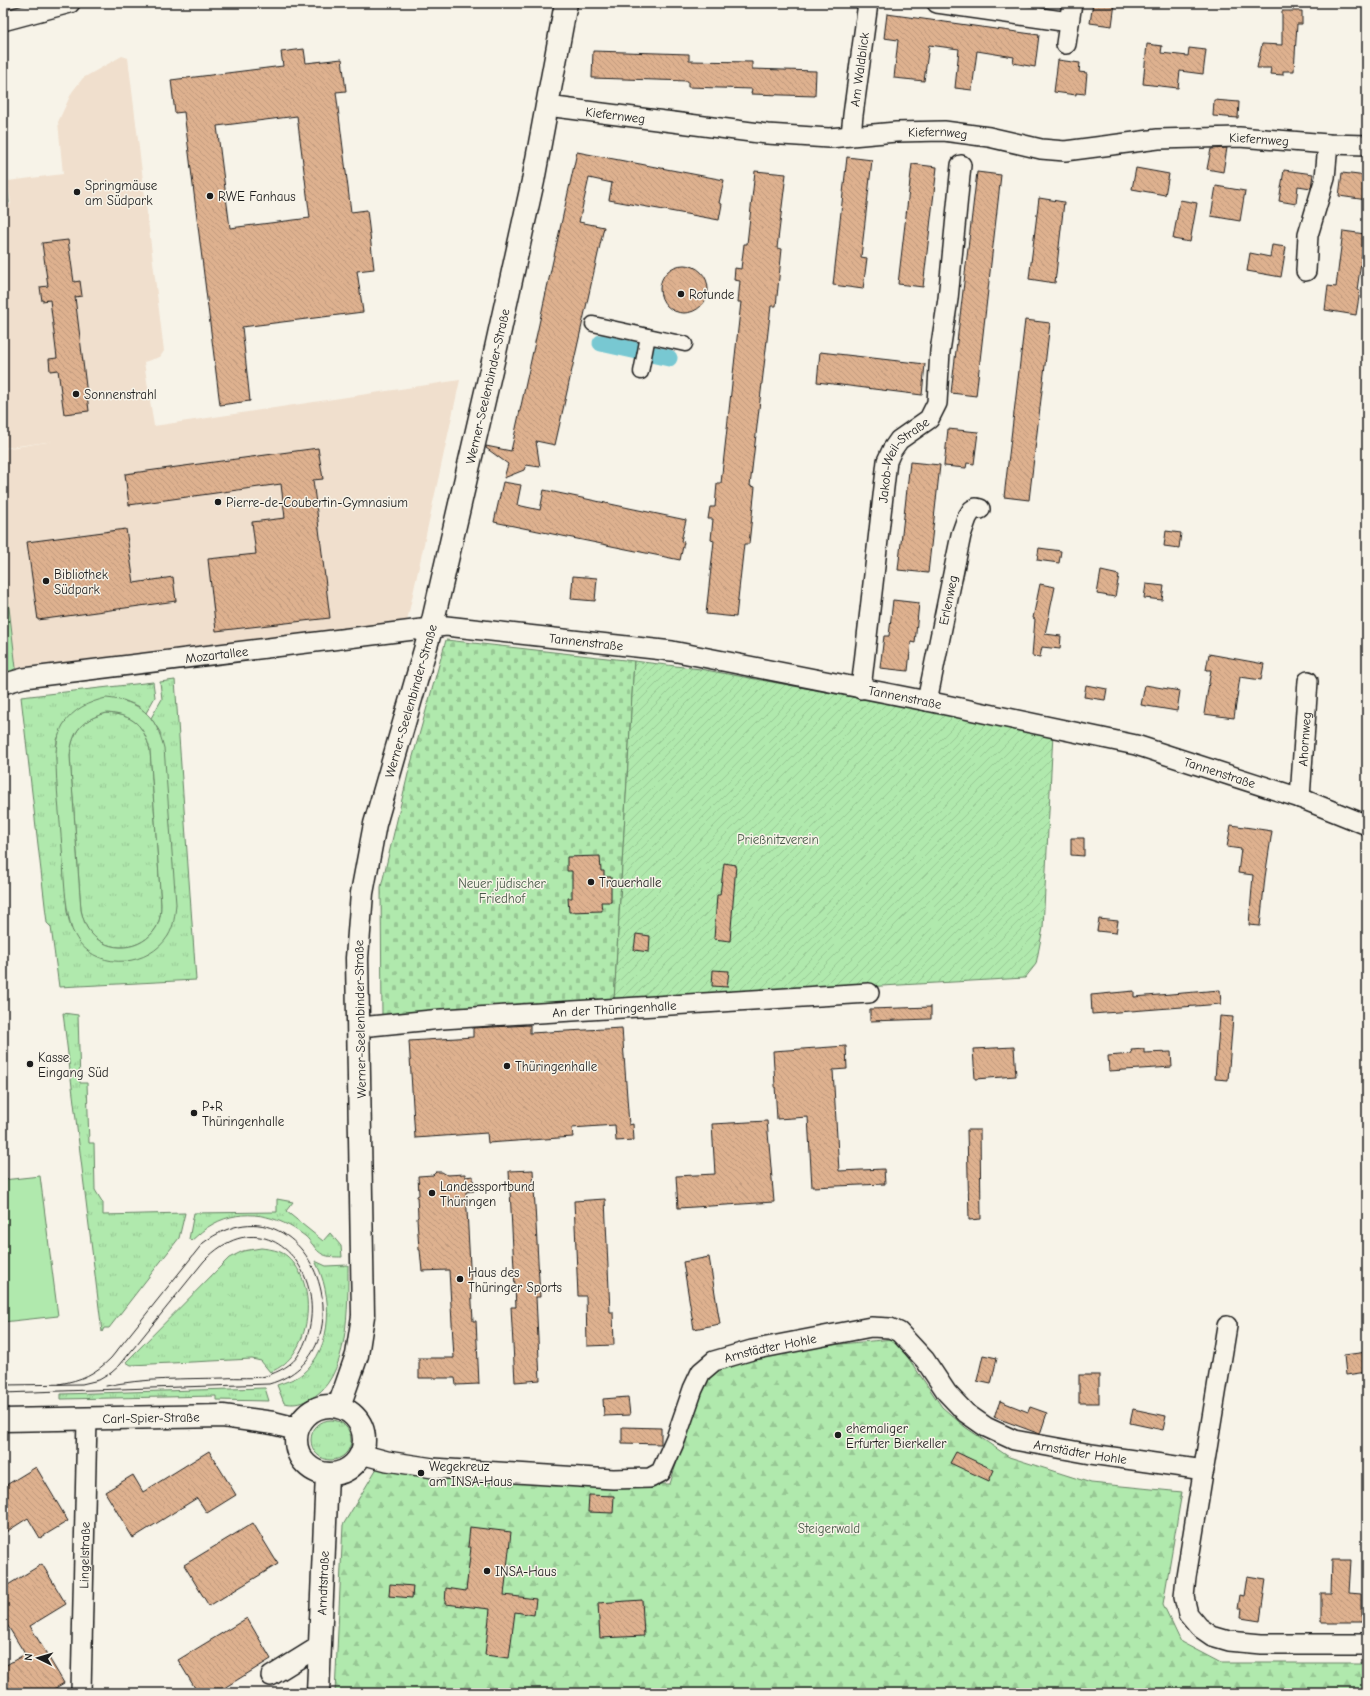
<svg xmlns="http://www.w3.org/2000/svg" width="1370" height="1696" viewBox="0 0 1370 1696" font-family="'Comic Neue',sans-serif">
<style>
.built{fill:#f0dfcd}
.grass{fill:url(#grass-tufts);stroke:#668264}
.forest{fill:url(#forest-firs);stroke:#668264}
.cemetery{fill:url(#cemetery-stones);stroke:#668264}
.park{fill:#b0e9ad;stroke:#668264;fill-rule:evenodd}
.garden{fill:url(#garden-furrows);stroke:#668264}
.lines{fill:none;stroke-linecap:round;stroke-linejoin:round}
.canal{stroke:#78c8d2;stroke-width:17}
.building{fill:url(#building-back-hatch);stroke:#1c1c1c;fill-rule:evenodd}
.pedestrian-casing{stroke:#1c1c1c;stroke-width:17}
.minor-casing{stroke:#1c1c1c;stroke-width:22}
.tertiary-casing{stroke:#1c1c1c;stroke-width:25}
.pedestrian{stroke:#f7f3e8;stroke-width:14}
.minor{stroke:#f7f3e8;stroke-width:19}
.tertiary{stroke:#f7f3e8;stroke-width:22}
.tram{stroke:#1c1c1c;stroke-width:1}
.poi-dot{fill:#1c1c1c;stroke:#f7f3e8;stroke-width:1.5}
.labels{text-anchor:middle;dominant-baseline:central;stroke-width:3;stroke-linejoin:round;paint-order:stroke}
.street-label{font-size:13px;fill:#1c1c1c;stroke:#f7f3e8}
.poi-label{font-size:13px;fill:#1c1c1c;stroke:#f7f3e8;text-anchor:start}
.park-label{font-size:13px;fill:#485a48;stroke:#f7f3e8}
</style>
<defs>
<pattern id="grass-tufts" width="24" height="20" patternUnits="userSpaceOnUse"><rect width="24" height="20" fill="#b0e9ad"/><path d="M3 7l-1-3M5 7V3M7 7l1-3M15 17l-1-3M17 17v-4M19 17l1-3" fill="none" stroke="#97c794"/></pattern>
<pattern id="forest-firs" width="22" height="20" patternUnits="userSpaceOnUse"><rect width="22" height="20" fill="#b0e9ad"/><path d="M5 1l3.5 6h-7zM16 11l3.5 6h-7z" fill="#97c794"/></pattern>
<pattern id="cemetery-stones" width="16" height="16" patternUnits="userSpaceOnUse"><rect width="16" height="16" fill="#b0e9ad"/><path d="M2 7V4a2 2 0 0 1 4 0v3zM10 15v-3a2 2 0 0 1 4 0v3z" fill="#97c794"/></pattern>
<pattern id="garden-furrows" width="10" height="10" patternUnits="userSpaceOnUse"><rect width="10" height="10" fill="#b0e9ad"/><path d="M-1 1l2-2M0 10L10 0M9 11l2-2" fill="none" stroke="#97c794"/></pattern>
<pattern id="building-back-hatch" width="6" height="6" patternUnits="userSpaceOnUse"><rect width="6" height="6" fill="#deb18f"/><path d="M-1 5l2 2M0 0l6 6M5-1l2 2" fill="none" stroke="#be987b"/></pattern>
</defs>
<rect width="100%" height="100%" fill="#f7f3e8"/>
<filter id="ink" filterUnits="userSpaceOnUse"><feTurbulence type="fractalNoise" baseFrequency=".025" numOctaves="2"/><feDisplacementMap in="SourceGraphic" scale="8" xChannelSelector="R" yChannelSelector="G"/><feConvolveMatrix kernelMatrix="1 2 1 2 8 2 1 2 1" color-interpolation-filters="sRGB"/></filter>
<g filter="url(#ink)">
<polygon class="built" points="122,56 128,58 164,351 160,357 144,362 154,426 460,380 407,621 16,668 3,556 3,449 54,441 3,448 3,336 31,332 3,336 3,206 11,204 8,181 63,174 58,122 72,92 83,78"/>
<g class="grass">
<polygon points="175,680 196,980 59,987 51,927 47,923 21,697 153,682 155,697 146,713 138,706 123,700 64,724 57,740 56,756 67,912 71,928 109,960 168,936 160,732 151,718 162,699 160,682"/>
<path d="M107 713C133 715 144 725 150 750L161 904C161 913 160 921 156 928 142 951 108 954 91 933 85 927 83 918 81 910L70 756C72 731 82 719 107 713Z"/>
<polygon points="63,1013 78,1015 80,1083 87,1083 89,1143 94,1143 95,1190 103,1203 103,1215 185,1213 179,1238 109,1328 104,1328 102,1332"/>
<path d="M277 1199 293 1202 286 1211 323 1241 330 1233 341 1246 342 1257C329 1257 321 1257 313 1245 310 1242 308 1238 305 1236 278 1215 244 1207 213 1224 205 1228 198 1235 191 1241L189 1239 194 1213 277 1212Z"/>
<path d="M261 1248C269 1249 280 1250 287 1256 320 1284 312 1357 270 1372L261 1361 252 1359 131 1365 126 1362 229 1258 243 1251Z"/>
<path d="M315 1261 326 1266 348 1265C348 1304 350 1381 308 1400 299 1404 293 1405 284 1403L277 1385C285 1382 296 1379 302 1374 334 1348 333 1294 315 1261Z"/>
<polygon points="265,1388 269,1401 216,1400 216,1396 61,1399 61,1394"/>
<circle cx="331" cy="1440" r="20"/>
</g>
<path class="forest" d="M895 1339 942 1407 965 1427 1009 1457 1091 1483 1182 1492 1163 1604 1181 1642 1221 1663H1367V1693H335L343 1525 377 1468 625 1484H670C678 1457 687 1431 696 1406 700 1395 704 1381 711 1372 726 1354 866 1341 895 1339Z"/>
<polygon class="cemetery" points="446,640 634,661 614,1001 382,1018 381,887 408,774"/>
<g class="park">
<polygon points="3,149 9,203 3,204"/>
<polygon points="3,556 16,668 3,676"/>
<path d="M106 698C140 701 156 715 164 748L176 904C175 915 174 926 168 936 149 966 101 971 79 942 76 937 72 931 71 926 64 901 64 873 62 848 60 818 56 787 56 757 56 746 58 734 63 725 73 709 89 702 106 698ZM107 713C133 715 144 725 150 750L161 904C161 913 160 921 156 928 142 951 108 954 91 933 85 927 83 918 81 910L70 756C72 731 82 719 107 713Z"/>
<polygon points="40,1176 58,1316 3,1322 3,1180"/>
</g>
<g class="garden">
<polygon points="1304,3 1367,3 1367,6"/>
<polygon points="634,661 700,669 1053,733 1043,928 1036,964 1025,978 614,1001"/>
</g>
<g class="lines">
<polyline class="canal" points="601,343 669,358"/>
</g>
<g class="building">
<polygon points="1093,3 1115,3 1112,26 1090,23"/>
<polygon points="1282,11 1302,11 1302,24 1297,24 1294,71 1283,71 1283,75 1270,74 1271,68 1257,68 1262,44 1282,45"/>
<polygon points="887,14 1039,35 1035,67 1013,63 1014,57 977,51 972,90 955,88 959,49 929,45 924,81 894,78 898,40 884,38"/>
<polygon points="1147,44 1162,46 1161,53 1188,56 1189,48 1206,50 1203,74 1180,71 1178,88 1143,84"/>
<path d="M304 49 306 63 342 59 346 91 336 92 351 212 367 210 374 269 357 271 363 312 242 327 250 401 220 405 184 112 175 113 171 80 283 66 281 52ZM297 116 310 218 230 228 217 126Z"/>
<polygon points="593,51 689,54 689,61 752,62 752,69 816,71 815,96 751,94 752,89 688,87 688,81 592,78"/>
<polygon points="1058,60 1080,63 1079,72 1087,73 1085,94 1076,93 1076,95 1054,92"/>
<polygon points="1214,100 1239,102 1238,118 1213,116"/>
<polygon points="1227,148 1223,172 1207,169 1211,149"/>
<polygon points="577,152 724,180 719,203 722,204 719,220 609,200 612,183 589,178 579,222 604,227 555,445 536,441 540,467 526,465 524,470 504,478 508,464 486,448 486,446 511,451"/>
<polygon points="847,157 872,160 861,257 867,258 863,289 833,285"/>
<polygon points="912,164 937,167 923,287 898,284"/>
<polygon points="1136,168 1169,174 1165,195 1132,189"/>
<polygon points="1284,170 1313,174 1311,188 1298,186 1296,204 1279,201"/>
<polygon points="755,171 786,174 777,248 782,249 776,306 771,306 750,486 755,487 749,544 744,544 736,617 706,614 714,541 711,540 713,519 708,519 710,507 715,507 717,483 721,483 741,302 738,302 740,281 734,280 735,268 741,269 744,244 747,244"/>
<polygon points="977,172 1001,175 976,396 951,393"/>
<polygon points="1342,173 1367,176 1367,200 1339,196"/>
<polygon points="1216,186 1245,191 1240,221 1211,216"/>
<polygon points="1039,198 1064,202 1055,283 1029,279"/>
<polygon points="1180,200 1197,203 1190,242 1173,239"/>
<polygon points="1343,231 1365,234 1357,290 1360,291 1356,315 1325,310 1328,286 1336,287"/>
<polygon points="68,240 74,282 80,281 82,296 75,297 89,411 64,414 58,370 50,371 49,359 57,358 50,300 42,301 40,287 48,286 42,243"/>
<polygon points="1272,245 1286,247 1281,277 1247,271 1250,253 1270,257"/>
<circle cx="684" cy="289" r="24"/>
<polygon points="1025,320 1050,323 1029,500 1004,497"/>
<polygon points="820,352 925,364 922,395 817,382"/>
<polygon points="948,429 978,432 974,464 967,463 966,468 944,466"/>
<polygon points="318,448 323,479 313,480 330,618 216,631 208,559 256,554 252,522 285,518 281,484 129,505 125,474"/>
<polygon points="910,462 940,465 928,573 898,570"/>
<polygon points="503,482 521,485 517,505 540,510 544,490 686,520 681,541 684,542 680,560 494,522"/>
<polygon points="126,529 134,583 173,577 176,601 38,620 27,542"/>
<polygon points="1166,531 1181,533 1179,548 1164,546"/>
<polygon points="1039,548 1061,551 1059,563 1037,560"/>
<polygon points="1101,571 1119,575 1115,597 1097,594"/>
<polygon points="573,576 597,578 595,601 571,599"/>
<polygon points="1040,584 1055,587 1045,634 1061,636 1060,649 1042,647 1040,657 1032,656 1035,619 1033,618"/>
<polygon points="1146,584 1164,586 1162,600 1144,598"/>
<polygon points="893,600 919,603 915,643 911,642 908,671 880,668 884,636 889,636"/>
<polygon points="1209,654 1264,664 1261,680 1240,677 1234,718 1204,714 1211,670 1206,670"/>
<polygon points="1086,685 1107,689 1105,700 1084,697"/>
<polygon points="1145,685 1180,691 1177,711 1141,705"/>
<polygon points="1231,825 1272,831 1265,877 1260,926 1249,925 1253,875 1238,873 1241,849 1227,847"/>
<polygon points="1071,838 1084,838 1084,856 1071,855"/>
<polygon points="600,856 601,871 604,871 604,877 611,877 611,902 601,902 602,911 569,912 568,898 572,898 572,871 567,871 567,857"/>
<polygon points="724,863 736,865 730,941 714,939 717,895 720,895"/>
<polygon points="1099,919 1118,921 1116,933 1097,931"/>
<polygon points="636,934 650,936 649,952 634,950"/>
<polygon points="713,970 729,971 727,987 712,986"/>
<polygon points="1220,990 1221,1004 1092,1014 1091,995 1134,991 1134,997"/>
<polygon points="931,1007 931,1019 870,1021 870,1009"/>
<polygon points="1220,1016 1233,1017 1228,1080 1215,1079"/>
<polygon points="530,1025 530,1033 622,1028 629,1125 633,1124 634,1140 616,1141 615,1125 572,1128 573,1137 488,1143 487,1133 415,1138 409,1041 473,1037 473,1028"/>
<polygon points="846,1046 847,1069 833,1070 839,1171 884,1169 885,1184 812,1187 808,1117 777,1119 773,1051"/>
<polygon points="1014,1047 1016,1076 975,1079 973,1049"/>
<polygon points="1144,1049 1144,1053 1171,1052 1172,1067 1109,1071 1108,1056 1132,1054 1131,1050"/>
<polygon points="767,1121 774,1202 678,1208 676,1176 715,1174 712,1124"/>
<polygon points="967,1130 980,1130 981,1219 969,1220"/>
<polygon points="533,1170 540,1297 536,1297 540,1380 515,1382 511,1307 516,1307 509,1171"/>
<polygon points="436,1172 442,1172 447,1175 465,1174 465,1177 473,1176 474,1191 466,1192 473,1321 476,1321 479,1384 456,1385 455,1378 419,1378 419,1358 454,1358 449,1270 422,1271 420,1250 419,1250 417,1218 418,1217 417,1196 419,1195 418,1176 433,1175"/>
<polygon points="605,1199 610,1312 613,1312 614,1345 587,1346 586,1296 578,1296 574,1201"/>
<polygon points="709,1257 720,1324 694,1329 683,1262"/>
<polygon points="1367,1352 1367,1372 1346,1375 1344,1355"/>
<polygon points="983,1355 997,1358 991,1384 977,1381"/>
<rect x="1079" y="1375" width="20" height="28"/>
<polygon points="628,1397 630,1415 604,1416 603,1399"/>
<polygon points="1000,1401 1028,1412 1030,1407 1047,1413 1040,1434 994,1417"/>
<polygon points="1133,1409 1166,1416 1163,1430 1130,1423"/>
<polygon points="622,1427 661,1428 661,1444 622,1443"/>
<polygon points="209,1451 236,1495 207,1513 197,1498 133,1538 105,1492 133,1475 143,1492"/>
<polygon points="956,1452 994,1470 989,1481 950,1463"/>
<polygon points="36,1467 68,1521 40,1538 28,1518 3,1534 3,1487"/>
<polygon points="589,1495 614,1496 613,1513 588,1512"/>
<polygon points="253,1523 278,1564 209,1606 184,1565"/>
<polygon points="470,1527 511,1532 504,1595 536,1599 534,1615 515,1612 509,1658 485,1655 490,1609 445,1604 446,1588 466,1591 471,1547 468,1547"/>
<polygon points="1332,1560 1351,1560 1349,1593 1361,1594 1361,1623 1321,1623 1321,1593 1331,1593"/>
<polygon points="42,1564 66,1604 30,1626 64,1683 47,1693 3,1693 3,1667 25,1654 3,1618 3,1588"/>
<polygon points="1247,1576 1266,1579 1260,1621 1241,1618 1242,1608 1238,1608 1240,1595 1244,1596"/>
<polygon points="390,1584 413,1586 412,1598 389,1596"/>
<polygon points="642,1600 644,1636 600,1638 598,1603"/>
<polygon points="247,1618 271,1659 216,1693 198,1693 178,1660"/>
</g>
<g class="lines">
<g class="pedestrian-casing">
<g id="pedestrian">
<polyline points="593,324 648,336"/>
<polyline points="641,372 648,336 685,344"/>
</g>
</g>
<g class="minor-casing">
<g id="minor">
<polyline points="937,3 1069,22"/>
<polyline points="3,21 70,3"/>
<polyline points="1066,44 1072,3"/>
<path id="s1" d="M547 106 767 134 829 138 896 132 944 131 989 137 1041 149 1065 151 1158 139 1239 137 1328 144 1367 145"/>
<path id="s2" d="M851 135 853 115 868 3"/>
<polyline points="1306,271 1308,235 1325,178 1328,144"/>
<path id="s3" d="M3 684 24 678 446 626 672 651 927 701 1136 745 1300 798 1367 825"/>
<path id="s4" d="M861 689 887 461 892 450 899 440 929 419 937 403 940 351 948 299 961 165"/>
<path id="s5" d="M927 701 961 535 967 518 972 510 976 508 980 509"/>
<path id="s6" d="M1300 798 1308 681"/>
<path id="s7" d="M360 1027 442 1019 869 993"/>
<polyline points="1227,1326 1186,1577 1184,1597 1188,1614 1199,1627 1212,1636 1229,1641 1261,1644 1367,1644"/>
<path id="s8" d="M361 1454 387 1461 433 1468 613 1479 650 1478 661 1472 676 1438 693 1389 701 1372 714 1361 752 1350 871 1327 890 1328 899 1332 925 1360 947 1393 966 1413 986 1427 1014 1440 1091 1454 1204 1470"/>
<polyline points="271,1676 321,1645"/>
<path id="s9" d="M81 1693 87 1418"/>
</g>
</g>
<g class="tertiary-casing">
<g id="tertiary">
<circle cx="330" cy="1440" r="34"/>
<path id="s10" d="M339 1406 357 1355 363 1316 357 958 362 893 375 824 431 629 494 357 533 181 566 3"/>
<path id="s11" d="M3 1420 223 1416 273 1423 297 1429"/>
<path id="s12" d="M318 1693 327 1474"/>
</g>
</g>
<use href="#pedestrian" class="pedestrian"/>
<use href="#minor" class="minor"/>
<use href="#tertiary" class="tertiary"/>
<g class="tram">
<path d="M3 1385 82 1384 99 1380 111 1373 120 1365 204 1261C271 1191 340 1286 299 1354 293 1365 278 1372 266 1376 254 1379 237 1377 224 1378 185 1379 144 1378 106 1386"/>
<path d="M3 1393 269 1384C377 1353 307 1166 203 1243L111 1358C95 1374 82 1380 59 1384"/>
</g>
</g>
</g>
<g class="poi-dot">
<circle cx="77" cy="192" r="4"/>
<circle cx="210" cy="196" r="4"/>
<circle cx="681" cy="294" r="4"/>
<circle cx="76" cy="394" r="4"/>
<circle cx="218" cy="502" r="4"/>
<circle cx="46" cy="581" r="4"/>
<circle cx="591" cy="882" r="4"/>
<circle cx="30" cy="1064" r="4"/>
<circle cx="507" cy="1066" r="4"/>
<circle cx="194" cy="1113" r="4"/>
<circle cx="432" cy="1193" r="4"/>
<circle cx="460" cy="1279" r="4"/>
<circle cx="838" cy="1435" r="4"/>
<circle cx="421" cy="1473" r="4"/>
<circle cx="487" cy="1571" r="4"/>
</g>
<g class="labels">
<g class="street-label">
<text stroke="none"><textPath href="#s2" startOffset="66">Am Waldblick</textPath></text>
<text stroke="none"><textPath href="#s1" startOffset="69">Kiefernweg</textPath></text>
<text stroke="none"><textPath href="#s1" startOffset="393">Kiefernweg</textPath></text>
<text stroke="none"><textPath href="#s1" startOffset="717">Kiefernweg</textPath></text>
<text stroke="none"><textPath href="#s10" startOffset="1039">Werner-Seelenbinder-Straße</textPath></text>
<text stroke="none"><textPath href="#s4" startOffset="238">Jakob-Weil-Straße</textPath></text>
<text stroke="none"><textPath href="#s5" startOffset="103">Erlenweg</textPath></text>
<text stroke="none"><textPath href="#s3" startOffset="588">Tannenstraße</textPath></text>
<text stroke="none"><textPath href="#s3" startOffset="216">Mozartallee</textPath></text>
<text stroke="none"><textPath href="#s3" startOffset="912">Tannenstraße</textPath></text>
<text stroke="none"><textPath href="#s10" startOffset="715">Werner-Seelenbinder-Straße</textPath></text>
<text stroke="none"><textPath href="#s6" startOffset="59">Ahornweg</textPath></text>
<text stroke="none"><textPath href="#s3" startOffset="1236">Tannenstraße</textPath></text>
<text stroke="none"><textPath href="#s7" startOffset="255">An der Thüringenhalle</textPath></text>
<text transform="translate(360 1019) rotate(-91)">Werner-Seelenbinder-Straße</text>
<text stroke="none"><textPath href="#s8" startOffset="486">Arnstädter Hohle</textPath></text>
<text stroke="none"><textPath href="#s11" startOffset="148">Carl-Spier-Straße</textPath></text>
<text stroke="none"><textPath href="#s8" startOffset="846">Arnstädter Hohle</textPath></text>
<text stroke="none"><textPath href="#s9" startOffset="138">Lingelstraße</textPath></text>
<text stroke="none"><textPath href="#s12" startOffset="110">Arndtstraße</textPath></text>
</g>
<g class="poi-label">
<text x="85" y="185">Springmäuse<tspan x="85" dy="15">am Südpark</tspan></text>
<text x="218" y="196">RWE Fanhaus</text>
<text x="689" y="294">Rotunde</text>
<text x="84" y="394">Sonnenstrahl</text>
<text x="226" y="502">Pierre-de-Coubertin-Gymnasium</text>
<text x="54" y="574">Bibliothek<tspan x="54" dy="15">Südpark</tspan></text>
<text x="599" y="882">Trauerhalle</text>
<text x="38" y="1057">Kasse<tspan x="38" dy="15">Eingang Süd</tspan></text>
<text x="515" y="1066">Thüringenhalle</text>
<text x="202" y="1106">P+R<tspan x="202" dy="15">Thüringenhalle</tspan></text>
<text x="440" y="1186">Landessportbund<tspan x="440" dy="15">Thüringen</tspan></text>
<text x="468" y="1272">Haus des<tspan x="468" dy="15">Thüringer Sports</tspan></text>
<text x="846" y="1428">ehemaliger<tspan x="846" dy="15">Erfurter Bierkeller</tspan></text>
<text x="429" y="1466">Wegekreuz<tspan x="429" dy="15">am INSA-Haus</tspan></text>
<text x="495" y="1571">INSA-Haus</text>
</g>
<g class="park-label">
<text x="778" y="839">Prießnitzverein</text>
<text x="502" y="883">Neuer jüdischer<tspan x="502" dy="15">Friedhof</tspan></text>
<text x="829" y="1528">Steigerwald</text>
</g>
</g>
<rect width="1370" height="1696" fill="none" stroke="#f7f3e8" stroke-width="16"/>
<rect x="8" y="8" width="1354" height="1680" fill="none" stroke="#1c1c1c" stroke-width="1.5" filter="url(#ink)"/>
<g transform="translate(38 1658) rotate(275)" stroke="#f7f3e8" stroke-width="3" paint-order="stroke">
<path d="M0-3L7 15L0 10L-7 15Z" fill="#1c1c1c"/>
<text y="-6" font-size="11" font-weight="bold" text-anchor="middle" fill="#1c1c1c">N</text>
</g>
</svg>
